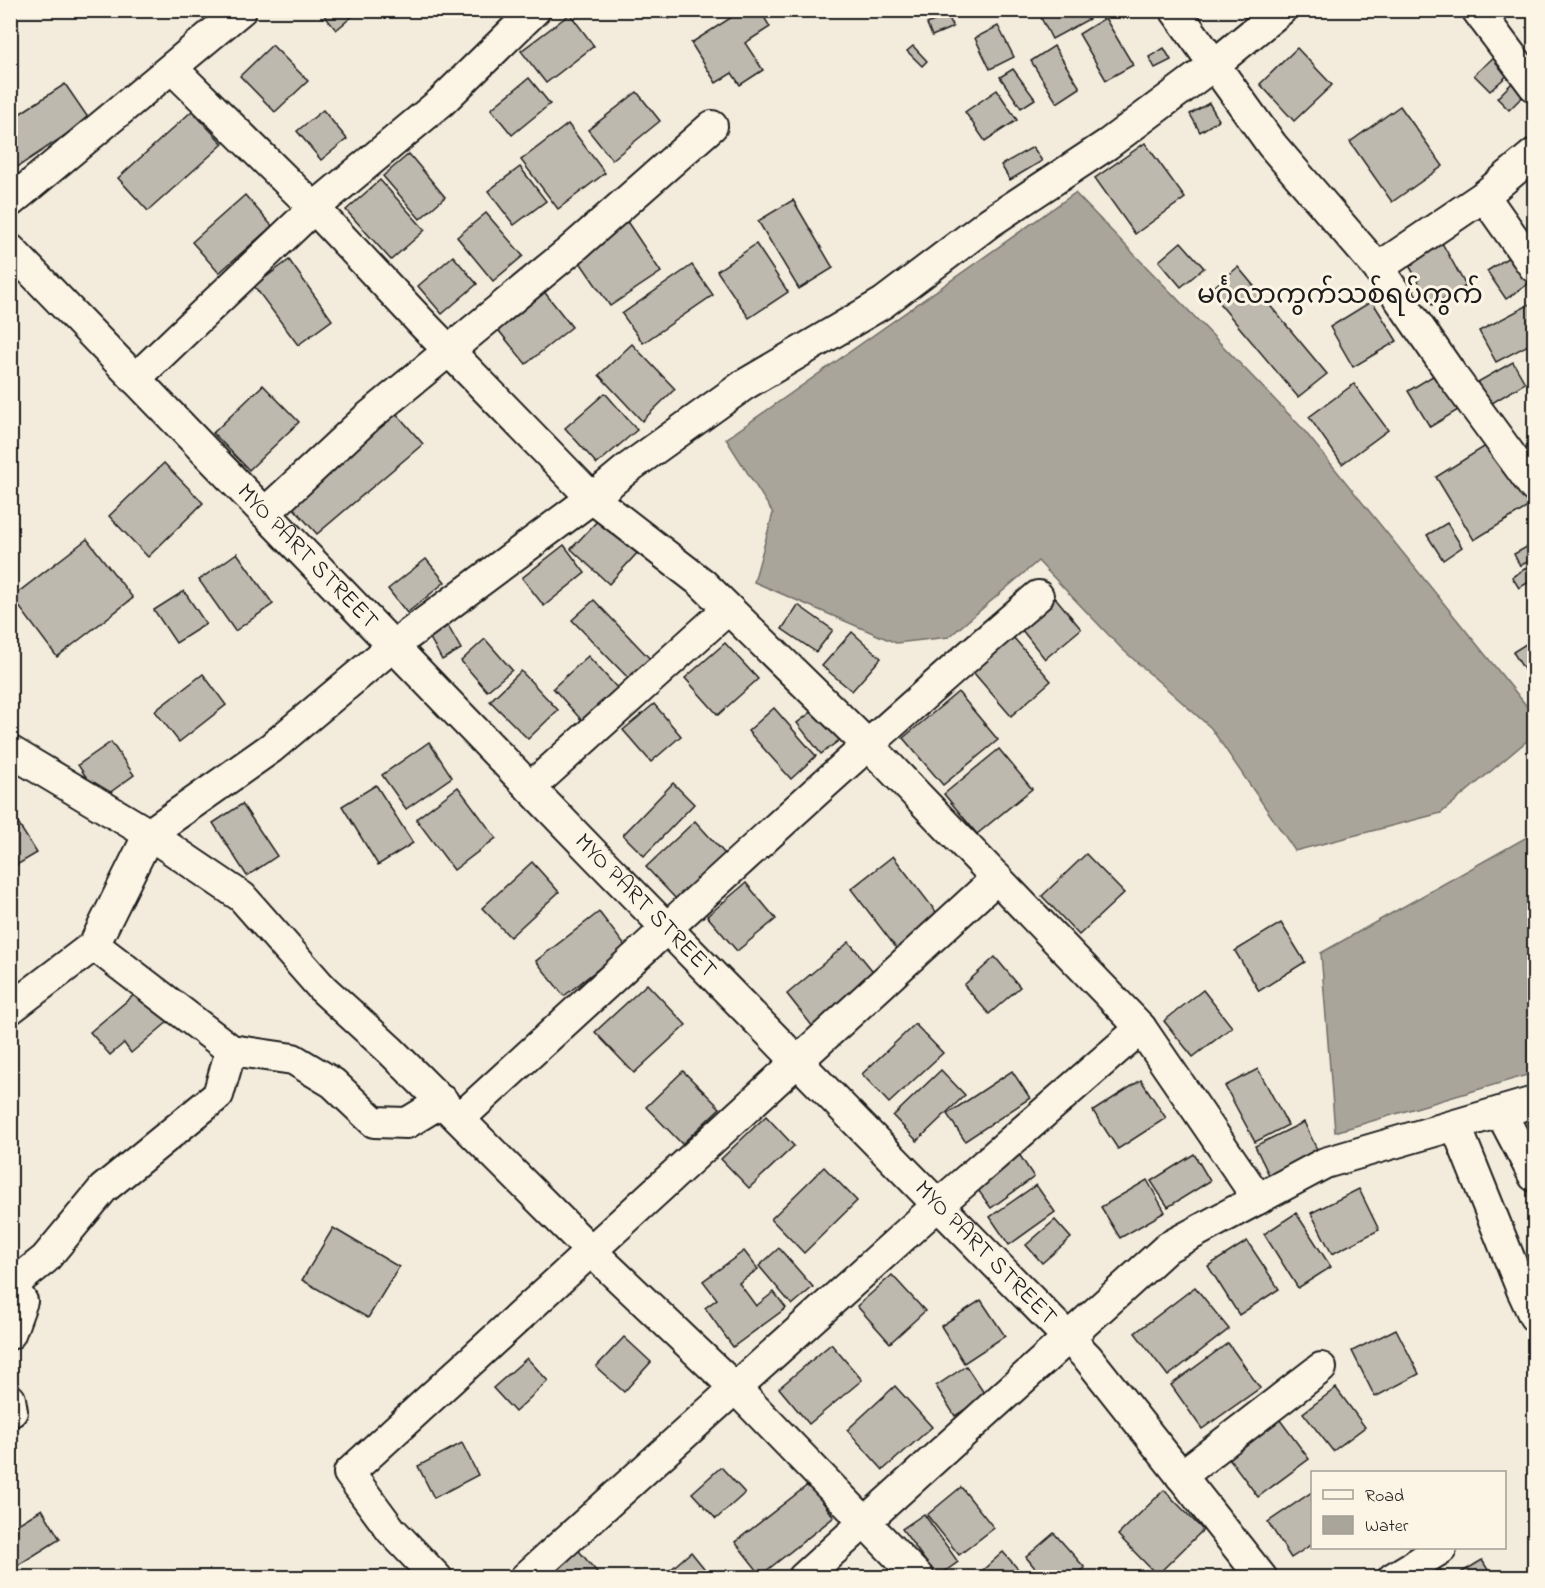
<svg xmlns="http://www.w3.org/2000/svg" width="1545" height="1588" viewBox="0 0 1545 1588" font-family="'Indie Flower','Noto Sans Myanmar',sans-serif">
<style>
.water{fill:#aaa59b;stroke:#716e68;stroke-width:1.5}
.building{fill:#beb9ae;stroke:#1c1c1c;stroke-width:1.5}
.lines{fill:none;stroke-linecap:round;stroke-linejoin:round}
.street-casing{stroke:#1c1c1c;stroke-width:34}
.street{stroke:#fcf5e5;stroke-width:30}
.labels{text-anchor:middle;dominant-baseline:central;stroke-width:6;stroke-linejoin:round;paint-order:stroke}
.street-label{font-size:24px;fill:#1c1c1c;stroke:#fcf5e5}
.quarter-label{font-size:27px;fill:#1c1c1c;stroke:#fcf5e5}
</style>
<rect width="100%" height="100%" fill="#f3ecdd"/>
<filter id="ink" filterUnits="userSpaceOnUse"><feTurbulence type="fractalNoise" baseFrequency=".0167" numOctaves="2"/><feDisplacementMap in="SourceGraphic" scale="12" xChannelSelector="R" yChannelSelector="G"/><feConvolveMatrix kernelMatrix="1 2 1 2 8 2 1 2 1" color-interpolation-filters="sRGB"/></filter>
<g filter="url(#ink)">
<g class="water">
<polygon points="1075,193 1302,428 1534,715 1534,735 1441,813 1295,851 1211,728 1122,649 1038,561 949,637 896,643 754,582 773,513 726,439"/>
<polygon points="1534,833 1534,1073 1335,1132 1321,953"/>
</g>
<g class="building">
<polygon points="320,10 360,10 336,30"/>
<polygon points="663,10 681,10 669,19"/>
<polygon points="743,10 760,10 770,27 745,43 763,70 740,85 732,73 716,83 691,43"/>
<polygon points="1037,10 1084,10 1089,19 1052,39"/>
<polygon points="570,14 594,46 546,83 521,51"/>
<polygon points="948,15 953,27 932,36 927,24"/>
<polygon points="1105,18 1133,65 1106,80 1079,34"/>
<polygon points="998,26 1014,57 990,69 975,38"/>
<polygon points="272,45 308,81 275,112 240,76"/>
<polygon points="913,46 927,61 922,66 907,51"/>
<polygon points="1054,46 1080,88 1057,103 1031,61"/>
<polygon points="1164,48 1171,60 1155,68 1149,57"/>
<polygon points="1297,48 1332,85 1294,121 1260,84"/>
<polygon points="1494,57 1510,73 1490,91 1474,75"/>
<polygon points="1013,69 1035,99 1021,108 1000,77"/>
<polygon points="529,78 550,104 512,135 491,109"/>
<polygon points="1516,79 1528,91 1509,110 1497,98"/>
<polygon points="65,84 89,119 10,172 10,120"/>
<polygon points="997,90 1017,120 985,141 965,112"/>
<polygon points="637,92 660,121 612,160 588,130"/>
<polygon points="1209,103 1219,120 1200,132 1190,114"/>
<polygon points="1400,106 1443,166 1392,202 1350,142"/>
<polygon points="323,110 347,139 321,160 297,131"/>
<polygon points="192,111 223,144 148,211 118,178"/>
<polygon points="568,124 605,173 558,209 521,160"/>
<polygon points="1145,143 1185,198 1135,234 1095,178"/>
<polygon points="1033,147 1042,161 1010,180 1001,165"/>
<polygon points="409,154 445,197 420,219 383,176"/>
<polygon points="520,167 546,201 514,225 488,191"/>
<polygon points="380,180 425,230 391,260 346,210"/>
<polygon points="245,195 272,226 219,273 192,242"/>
<polygon points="793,200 833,268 799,289 758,221"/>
<polygon points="486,213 523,256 493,281 457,237"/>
<polygon points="626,220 661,272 610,306 575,255"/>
<polygon points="1181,242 1204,268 1181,287 1159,261"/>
<polygon points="1442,243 1466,286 1432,305 1407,262"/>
<polygon points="756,244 788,292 749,318 717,271"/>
<polygon points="1512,255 1531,282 1506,299 1487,271"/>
<polygon points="453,256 477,284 442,314 418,286"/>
<polygon points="289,260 332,320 298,345 254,286"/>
<polygon points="692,265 713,295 643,343 622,314"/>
<polygon points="1238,267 1327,374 1298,397 1209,291"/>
<polygon points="542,289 572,327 526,364 495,326"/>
<polygon points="1372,301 1397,341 1353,367 1330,327"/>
<polygon points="1534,302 1534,342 1496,362 1479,331"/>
<polygon points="632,344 675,389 642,421 599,375"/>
<polygon points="1513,362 1525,383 1489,405 1476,383"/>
<polygon points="1436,374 1458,410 1430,427 1408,391"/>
<polygon points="1354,384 1388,430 1342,464 1309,417"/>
<polygon points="263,385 299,422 249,470 213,433"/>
<polygon points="605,393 637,430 597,464 565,428"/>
<polygon points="396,413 423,444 317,534 289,503"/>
<polygon points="1492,442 1531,505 1474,540 1436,477"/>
<polygon points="164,463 203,503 148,557 109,516"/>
<polygon points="601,517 639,551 609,584 571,549"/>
<polygon points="1447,523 1462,547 1443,560 1427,535"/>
<polygon points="87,539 133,598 57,657 12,597"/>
<polygon points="1534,543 1534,558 1520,566 1514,554"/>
<polygon points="564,545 585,573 544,606 522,578"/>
<polygon points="237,553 273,604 235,631 199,580"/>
<polygon points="426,559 445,582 407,613 388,589"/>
<polygon points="1534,563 1534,579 1519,588 1512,577"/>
<polygon points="184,591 206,624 176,643 154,610"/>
<polygon points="1054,596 1081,629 1045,659 1018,625"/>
<polygon points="594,600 653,662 632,682 572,620"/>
<polygon points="798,605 833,630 816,652 782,629"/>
<polygon points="448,626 461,649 442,660 429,636"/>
<polygon points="852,632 881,658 852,691 822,666"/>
<polygon points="1013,637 1051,681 1011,716 973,672"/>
<polygon points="485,639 512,670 487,691 461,661"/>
<polygon points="1529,642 1534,651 1534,672 1528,676 1513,652"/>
<polygon points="725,643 758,679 718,715 685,678"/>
<polygon points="588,656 620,691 584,723 553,688"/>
<polygon points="521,671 558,710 528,739 490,701"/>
<polygon points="203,674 226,705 179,742 155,711"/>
<polygon points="958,692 998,740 943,785 903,738"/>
<polygon points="654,704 681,736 651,762 623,730"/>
<polygon points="818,707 842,738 821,754 797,723"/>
<polygon points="774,708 816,756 791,779 748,731"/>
<polygon points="111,742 134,775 101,799 78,765"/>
<polygon points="429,742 452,777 406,809 382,775"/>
<polygon points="999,749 1032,789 977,834 944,794"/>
<polygon points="673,783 694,804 644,856 623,835"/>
<polygon points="376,785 413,843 378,865 342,806"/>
<polygon points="458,787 496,838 454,870 416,819"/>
<polygon points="242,804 277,856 247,876 213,823"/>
<polygon points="10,811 37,853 10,869"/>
<polygon points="695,821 726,855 677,900 646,867"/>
<polygon points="1086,854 1124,893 1079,935 1042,896"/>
<polygon points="893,856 940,917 897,949 851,889"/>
<polygon points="532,862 559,892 510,937 482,908"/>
<polygon points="746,883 776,919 737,951 707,916"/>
<polygon points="599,912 626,947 564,996 536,961"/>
<polygon points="1281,923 1305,962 1259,991 1235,951"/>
<polygon points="849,942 876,975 813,1027 787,994"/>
<polygon points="995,957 1020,987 989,1014 964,985"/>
<polygon points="647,984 686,1025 634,1073 595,1032"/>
<polygon points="141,989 169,1021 131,1053 124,1043 110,1055 90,1032"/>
<polygon points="1203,990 1232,1027 1193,1057 1164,1021"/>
<polygon points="915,1024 943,1053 889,1103 862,1074"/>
<polygon points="1258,1069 1288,1125 1255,1142 1225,1086"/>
<polygon points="941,1070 965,1095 917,1141 893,1116"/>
<polygon points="683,1071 720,1108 682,1144 646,1107"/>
<polygon points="1012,1071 1030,1098 965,1141 947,1114"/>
<polygon points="1141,1080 1166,1118 1118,1149 1093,1111"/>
<polygon points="766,1116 794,1146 749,1188 721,1159"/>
<polygon points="1304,1122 1320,1156 1272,1181 1255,1146"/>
<polygon points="1017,1151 1034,1177 991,1208 973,1183"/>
<polygon points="1194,1154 1210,1181 1168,1207 1151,1181"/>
<polygon points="824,1167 857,1201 804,1253 771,1219"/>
<polygon points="1147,1180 1165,1212 1120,1238 1101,1207"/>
<polygon points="1036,1185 1055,1212 1009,1245 990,1217"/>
<polygon points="1359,1189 1379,1230 1332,1254 1311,1213"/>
<polygon points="1296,1213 1331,1267 1298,1288 1264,1234"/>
<polygon points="1055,1220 1071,1238 1042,1263 1026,1245"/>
<polygon points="333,1228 399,1267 368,1318 302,1280"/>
<polygon points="1247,1241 1279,1289 1239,1315 1208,1266"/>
<polygon points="779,1248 813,1287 792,1305 759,1266"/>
<polygon points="744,1251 758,1269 739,1283 756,1306 774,1292 786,1308 733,1347 705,1308 717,1299 703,1281"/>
<polygon points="892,1275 925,1311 890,1343 857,1306"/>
<polygon points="1195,1287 1229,1329 1168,1376 1135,1333"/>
<polygon points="981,1300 1005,1336 964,1363 941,1326"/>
<polygon points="1396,1329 1419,1374 1375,1397 1352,1351"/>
<polygon points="624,1337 651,1362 624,1392 596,1367"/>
<polygon points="1228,1343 1260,1388 1202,1429 1171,1385"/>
<polygon points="831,1344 862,1380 809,1424 779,1388"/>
<polygon points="527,1358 548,1381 515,1412 493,1388"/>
<polygon points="966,1366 986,1396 955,1416 936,1386"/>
<polygon points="895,1386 932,1427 883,1470 847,1430"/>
<polygon points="1336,1388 1365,1427 1333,1451 1303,1413"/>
<polygon points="1277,1416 1309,1459 1258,1497 1226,1454"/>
<polygon points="462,1443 478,1475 434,1498 418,1466"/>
<polygon points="721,1467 745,1493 716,1519 692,1493"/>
<polygon points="809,1484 834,1517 761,1575 735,1542"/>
<polygon points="961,1487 994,1528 959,1555 927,1515"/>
<polygon points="1164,1490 1203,1530 1157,1575 1118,1535"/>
<polygon points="1312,1492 1312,1544 1291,1558 1268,1522"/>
<polygon points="42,1509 60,1539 12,1569 10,1529"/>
<polygon points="924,1514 958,1562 937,1577 902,1529"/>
<polygon points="1054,1533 1085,1568 1073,1578 1043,1578 1026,1557"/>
<polygon points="574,1545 602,1578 537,1578"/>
<polygon points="691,1552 712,1578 661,1578"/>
<polygon points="1003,1552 1026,1578 976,1578 975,1577"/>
<polygon points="1482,1560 1493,1578 1454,1578 1454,1577"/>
<polygon points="1435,1563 1446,1578 1413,1578"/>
</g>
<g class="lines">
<g class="street-casing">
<g id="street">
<polyline points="1175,10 1272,145 1378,268 1454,378 1534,487"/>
<polyline points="1477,10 1534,86"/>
<polyline points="172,68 314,208 420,321 592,498 702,583 888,765 1141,1028 1258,1199"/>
<polyline points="1484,196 1534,267"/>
<polyline points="10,202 241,10"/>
<path id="s1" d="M10 249 594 854 1088 1358 1262 1578"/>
<polyline points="1378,268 1484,196 1534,154"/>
<polyline points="135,379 314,208 441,102 535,10"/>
<polyline points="265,513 367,418 571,250 712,126"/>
<polyline points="10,751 149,834 242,897 322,988 390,1050 591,1251 735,1388 919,1578"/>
<polyline points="530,788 728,609"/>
<polyline points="94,945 231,1050 293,1059 333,1083 374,1122 407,1123 443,1101"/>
<polyline points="10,1009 94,945 149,834 271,748 393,646 592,498 627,469 744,385 883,303 990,222 1108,144 1215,64 1281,10"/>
<polyline points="1501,1113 1534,1176"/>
<path d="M460 1118C652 943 840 765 1038 596"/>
<polyline points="1456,1126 1522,1290 1534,1316"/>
<polyline points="10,1287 45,1259 103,1189 218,1095 231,1050"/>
<polyline points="10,1334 22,1301 11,1286"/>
<polyline points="10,1399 12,1411"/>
<polyline points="1181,1476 1321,1368"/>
<polyline points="437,1578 391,1530 349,1473 997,878"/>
<polyline points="525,1578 938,1205 1141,1028"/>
<polyline points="803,1578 1168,1247 1325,1163 1534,1102"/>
<polyline points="1393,1578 1441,1549"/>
</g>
</g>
<use href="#street" class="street"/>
</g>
</g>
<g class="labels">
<g class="street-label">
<text stroke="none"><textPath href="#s1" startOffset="428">MYO PART STREET</textPath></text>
<text stroke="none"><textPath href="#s1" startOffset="914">MYO PART STREET</textPath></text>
<text stroke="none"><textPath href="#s1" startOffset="1400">MYO PART STREET</textPath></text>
</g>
<g class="quarter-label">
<text x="1340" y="296">မင်္ဂလာကွက်သစ်ရပ်ကွက်</text>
</g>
</g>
<rect width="1545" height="1588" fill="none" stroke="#fcf5e5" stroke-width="36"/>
<rect x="18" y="18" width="1509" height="1552" fill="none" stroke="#1c1c1c" stroke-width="2" filter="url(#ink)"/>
<rect x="1311" y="1471" width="195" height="78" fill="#fcf5e5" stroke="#a29e95" stroke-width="1.5"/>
<rect x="1323" y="1490" width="30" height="9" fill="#fcf5e5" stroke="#a29e95" stroke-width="1.5"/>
<text x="1365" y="1501" font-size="18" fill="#1c1c1c">Road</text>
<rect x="1323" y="1516" width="30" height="18" fill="#aaa59b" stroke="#a29e95" stroke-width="1.5"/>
<text x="1365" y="1531" font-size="18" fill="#1c1c1c">Water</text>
</svg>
